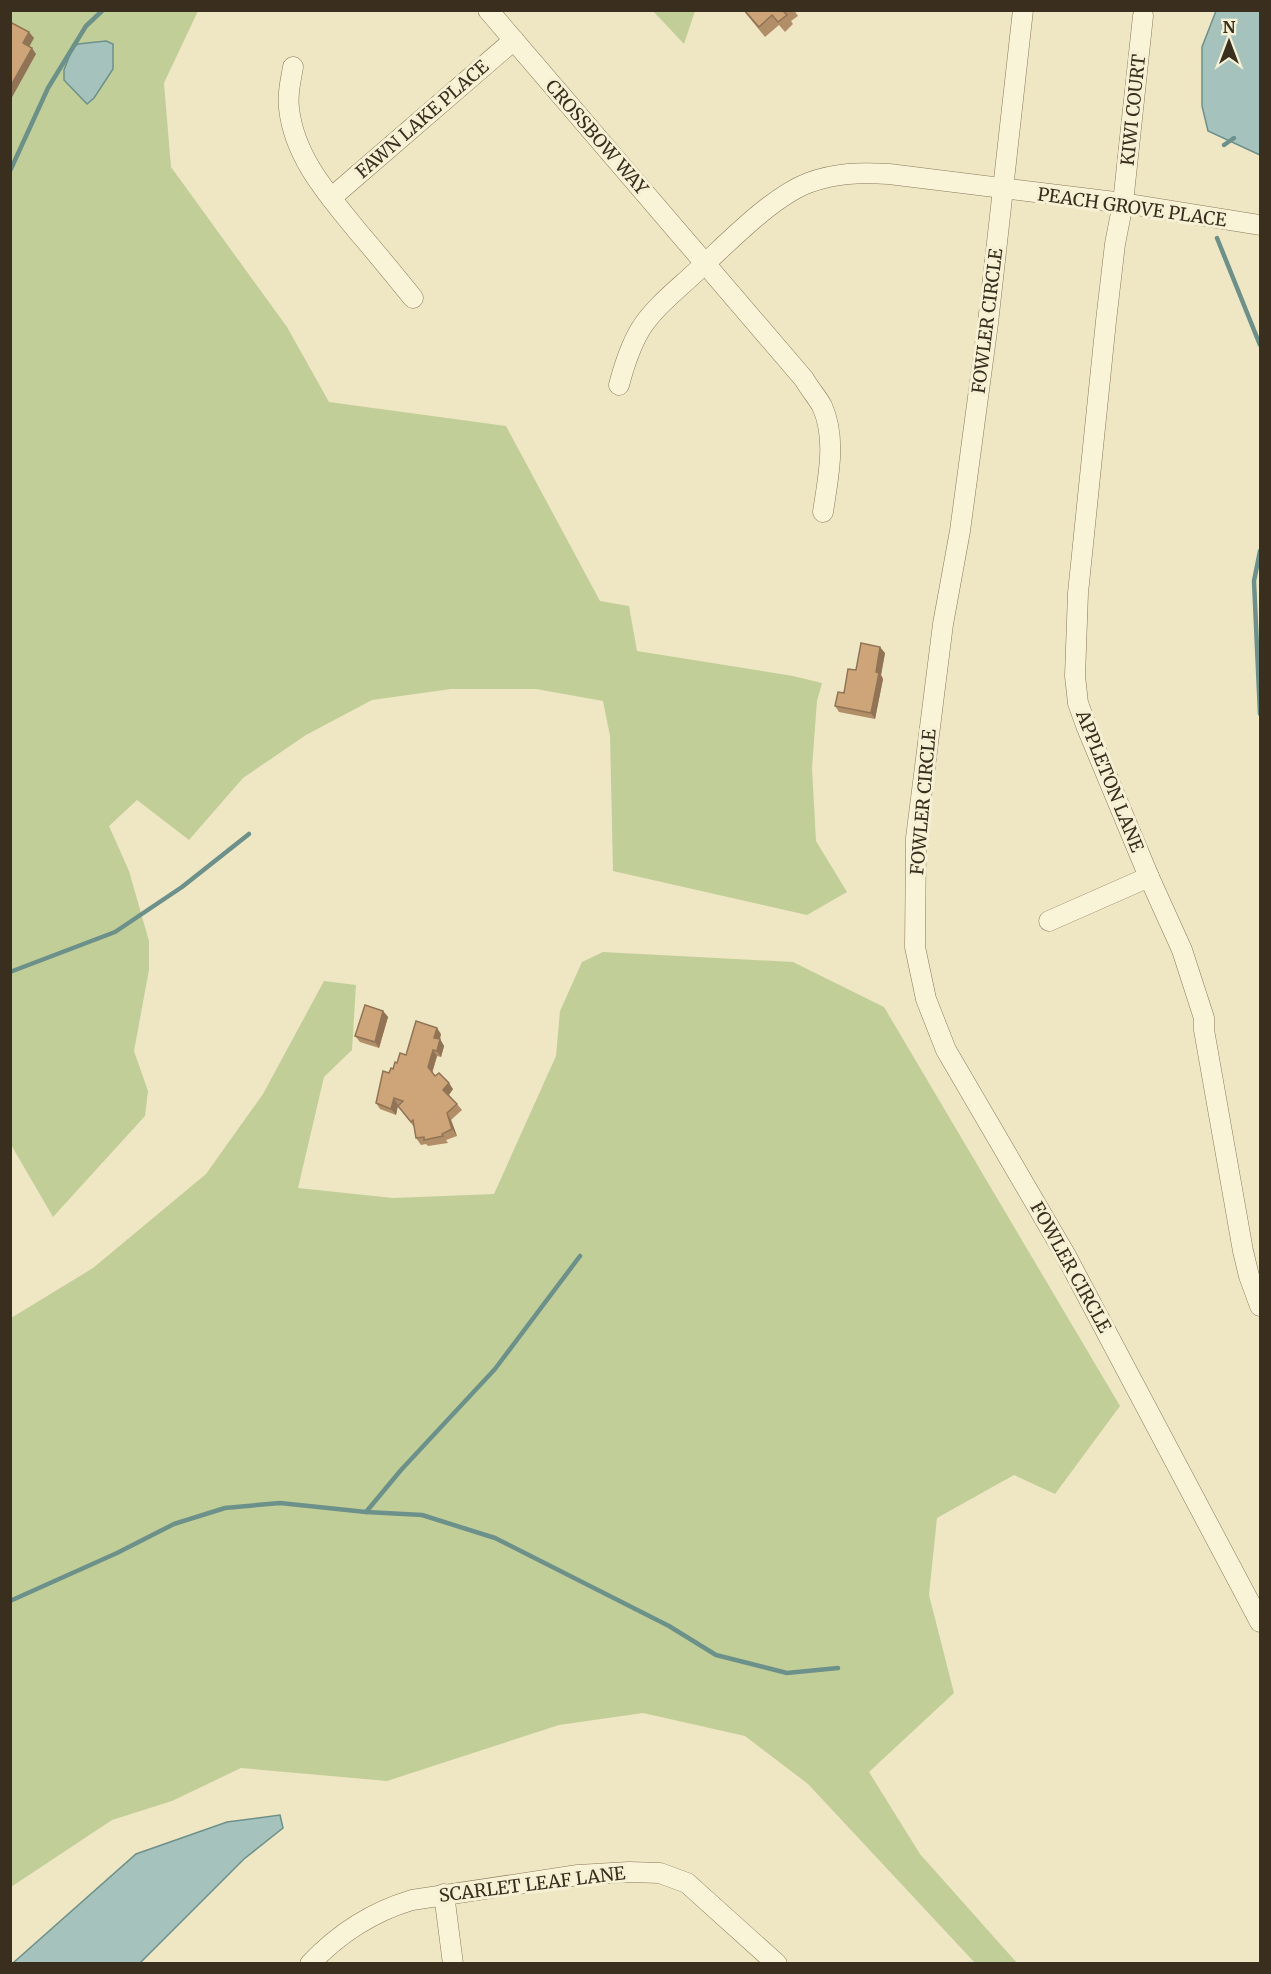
<svg xmlns="http://www.w3.org/2000/svg" width="1271" height="1974" viewBox="0 0 1271 1974" font-family="Merriweather,serif">
<style>
.green{fill:#c2ce98}
.water{fill:#a6c2bd;stroke:#6c918b;stroke-width:1.5}
.lines{fill:none;stroke-linecap:round;stroke-linejoin:round}
.stream{stroke:#6c918b;stroke-width:4.5}
.minor-casing{stroke:#8a795a;stroke-width:21}
.minor{stroke:#f9f3d8;stroke-width:20}
.wall{fill:#b18e68}
.shaded-wall{fill:#907455}
.building{fill:#cea579;stroke:#907455;stroke-width:1.5}
.labels{text-anchor:middle;dominant-baseline:central;stroke-width:6;stroke-linejoin:round;paint-order:stroke}
.street-label{font-size:18px;fill:#3a2e1e;stroke:#f6f0d4}
</style>
<rect width="100%" height="100%" fill="#efe7c4"/>
<g class="green">
<polygon points="10,11 198,11 164,83 171,167 287,327 329,402 506,426 600,601 629,606 637,651 793,676 822,683 817,701 812,768 816,841 847,892 807,915 613,871 610,736 603,701 536,689 451,689 372,700 306,735 243,778 189,840 137,800 109,826 129,871 149,941 149,970 134,1051 148,1091 145,1116 53,1217 10,1143"/>
<polygon points="653,11 695,11 684,44"/>
<polygon points="603,952 793,962 884,1007 1120,1406 1055,1494 1014,1475 937,1518 929,1595 954,1693 869,1772 920,1854 1017,1963 975,1963 808,1784 745,1736 643,1713 559,1725 387,1781 241,1768 172,1801 112,1820 11,1887 11,1318 93,1268 206,1174 263,1094 324,981 356,985 352,1050 324,1077 298,1188 393,1198 494,1194 556,1056 560,1011 582,962"/>
</g>
<g class="water">
<polygon points="1216,11 1260,11 1260,155 1208,131 1202,106 1202,47"/>
<polygon points="106,41 113,44 113,69 94,98 87,104 64,80 64,70 73,47 78,44"/>
<polygon points="280,1815 283,1828 244,1859 140,1963 13,1963 136,1854 227,1822"/>
</g>
<g class="lines">
<g class="stream">
<polyline points="1224,145 1234,138"/>
<polyline points="10,171 48,88 86,26 103,10"/>
<polyline points="1217,238 1260,345"/>
<polyline points="1260,551 1254,581 1260,714"/>
<polyline points="10,972 115,932 182,887 249,834"/>
<polyline points="366,1512 401,1470 495,1369 580,1256"/>
<polyline points="10,1601 117,1553 174,1524 225,1508 280,1503 366,1512 422,1515 495,1538 669,1626 716,1655 787,1673 838,1668"/>
</g>
<g class="minor-casing">
<g id="minor">
<path d="M488 10 804 379C809 388 817 397 822 406 837 439 828 478 823 512"/>
<polyline points="1023,10 988,323 960,531 943,624 916,838 915,947 926,999 946,1050 1065,1254 1260,1622"/>
<polyline points="1143,16 1123,203 1115,244 1106,321 1078,593 1075,676 1078,703 1087,728 1149,877 1182,950 1204,1018 1204,1030 1243,1251 1249,1276 1260,1306"/>
<path d="M293 67C291 80 287 93 289 108 294 158 330 197 360 234 378 255 396 277 413 298"/>
<polyline points="331,198 514,40"/>
<path d="M619 385C624 366 630 347 640 330 654 307 678 289 697 271 727 244 770 198 808 183 835 173 860 172 889 174L1123 203 1260 225"/>
<polyline points="1049,921 1149,877"/>
<polyline points="444,1894 453,1964"/>
<path d="M310 1964C339 1933 372 1912 412 1900L578 1875 629 1872 660 1873 687 1883 777 1964"/>
</g>
</g>
<use href="#minor" class="minor"/>
</g>
<g class="wall">
<polygon points="743,10 794,10 798,16 791,21 793,24 785,32 779,25 765,37"/>
<polygon points="885,653 881,675 883,679 875,719 839,712 835,706 856,670"/>
<polygon points="383,1011 388,1017 379,1048 360,1042 355,1036"/>
<polygon points="441,1034 440,1039 444,1046 441,1057 437,1056 432,1073 435,1076 453,1089 449,1095 457,1104 462,1110 451,1120 457,1136 446,1140 448,1143 428,1146 426,1144 421,1145 416,1138 414,1127 398,1106 396,1115 380,1109 376,1103 389,1073 397,1063 406,1055"/>
</g>
<g class="shaded-wall">
<polygon points="29,32 34,38 28,49 23,43"/>
<polygon points="32,48 36,54 10,101 10,87"/>
<polygon points="880,647 885,653 881,675 883,679 875,719 871,713 876,672"/>
<polygon points="383,1011 388,1017 379,1048 375,1042"/>
<polygon points="437,1028 441,1034 438,1044 434,1038"/>
<polygon points="440,1039 444,1046 441,1057 437,1051"/>
<polygon points="433,1050 437,1056 432,1073 428,1067"/>
<polygon points="449,1083 453,1089 448,1096 443,1090"/>
<polygon points="394,1098 398,1105 396,1115 391,1109"/>
<polygon points="447,1113 451,1120 457,1136 452,1129"/>
</g>
<g class="building">
<polygon points="744,10 786,10 784,12 787,15 778,22 772,15 759,27"/>
<polygon points="10,22 29,32 23,43 32,48 10,87"/>
<polygon points="861,643 880,647 876,672 879,673 871,713 835,706 838,692 844,693 848,669 856,670"/>
<polygon points="365,1005 383,1011 375,1042 355,1036"/>
<polygon points="416,1021 437,1028 434,1038 440,1039 437,1051 433,1050 428,1067 435,1076 439,1073 449,1083 443,1090 457,1104 447,1113 452,1129 442,1134 443,1136 424,1140 424,1137 416,1138 413,1120 411,1122 398,1106 403,1101 394,1098 391,1109 376,1103 383,1071 389,1073 391,1068 393,1069 395,1062 397,1063 400,1053 406,1055"/>
</g>
<g class="labels">
<g class="street-label">
<text transform="translate(1133 110) rotate(-84)">KIWI COURT</text>
<text transform="translate(422 119) rotate(-41)">FAWN LAKE PLACE</text>
<text transform="translate(597 137) rotate(49)">CROSSBOW WAY</text>
<text transform="translate(1132 207) rotate(8)">PEACH GROVE PLACE</text>
<text transform="translate(987 321) rotate(-83)">FOWLER CIRCLE</text>
<text transform="translate(1110 781) rotate(68)">APPLETON LANE</text>
<text transform="translate(923 802) rotate(-85)">FOWLER CIRCLE</text>
<text transform="translate(1071 1267) rotate(61)">FOWLER CIRCLE</text>
<text transform="translate(532 1884) rotate(-7)">SCARLET LEAF LANE</text>
</g>
</g>
<rect width="1271" height="1974" fill="none" stroke="#3a2e1e" stroke-width="24"/>
<g transform="translate(1229 42)" stroke="#f6f0d4" stroke-width="4.5" paint-order="stroke">
<path d="M0-4.5L10 22L0 15L-10 22Z" fill="#3a2e1e"/>
<text y="-9" font-size="16" font-weight="bold" text-anchor="middle" fill="#3a2e1e">N</text>
</g>
</svg>
